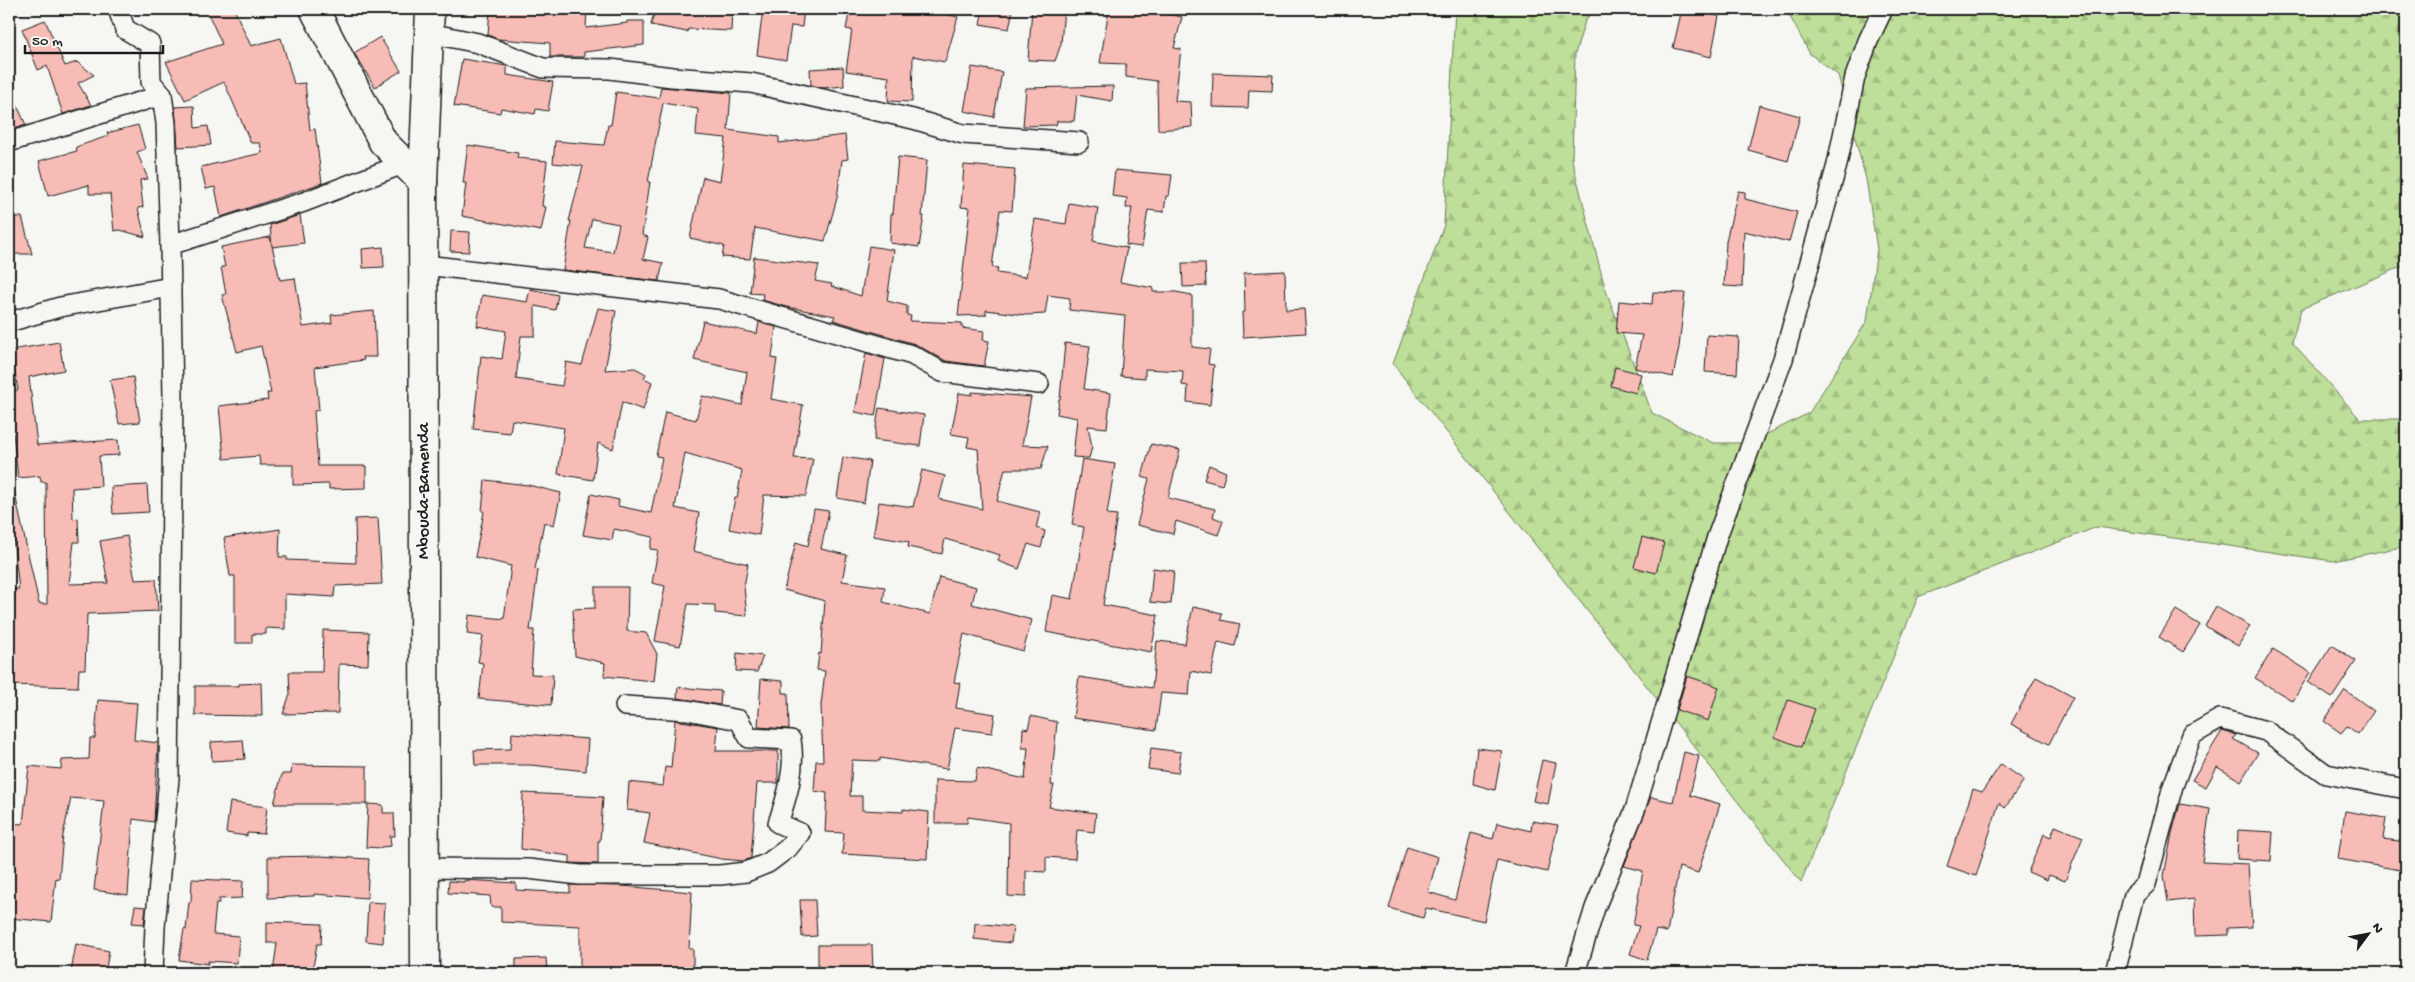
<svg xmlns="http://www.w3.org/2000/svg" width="2415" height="982" viewBox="0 0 2415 982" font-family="'Gochi Hand',sans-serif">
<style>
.forest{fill:url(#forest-firs);stroke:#6c7e5a}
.building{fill:#f8bcb7;stroke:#1c1c1c;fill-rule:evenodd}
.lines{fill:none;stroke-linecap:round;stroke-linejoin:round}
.street-casing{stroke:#1c1c1c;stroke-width:22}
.secondary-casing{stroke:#1c1c1c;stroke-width:31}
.highway-casing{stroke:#1c1c1c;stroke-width:31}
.street{stroke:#f6f6f2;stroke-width:19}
.secondary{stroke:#f6f6f2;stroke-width:28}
.highway{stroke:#f6f6f2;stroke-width:28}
.labels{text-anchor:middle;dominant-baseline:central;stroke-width:4.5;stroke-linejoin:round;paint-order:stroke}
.street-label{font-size:18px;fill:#1c1c1c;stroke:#f6f6f2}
</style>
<defs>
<pattern id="forest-firs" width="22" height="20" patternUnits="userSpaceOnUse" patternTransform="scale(1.25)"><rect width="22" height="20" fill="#bddf99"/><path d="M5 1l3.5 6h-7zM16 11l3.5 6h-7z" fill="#a2bf83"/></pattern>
</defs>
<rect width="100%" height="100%" fill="#f6f6f2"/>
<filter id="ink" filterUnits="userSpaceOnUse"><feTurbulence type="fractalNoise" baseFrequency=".02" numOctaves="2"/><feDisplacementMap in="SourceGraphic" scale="10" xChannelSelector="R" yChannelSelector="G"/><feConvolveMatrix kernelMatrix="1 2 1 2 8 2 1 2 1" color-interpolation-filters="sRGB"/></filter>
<g filter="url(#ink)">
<polygon class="forest" points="1455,9 1594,9 1585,21 1575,54 1572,160 1605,288 1652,413 1713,443 1749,443 1809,413 1867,321 1877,249 1866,179 1838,75 1810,54 1786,9 2406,9 2406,265 2301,309 2292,342 2360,419 2406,419 2406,546 2333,561 2097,527 1918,597 1801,882 1393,364 1444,225"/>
<g class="building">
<polygon points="206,9 234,9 251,46 281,38 294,84 305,83 310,130 315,129 322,183 221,217 215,187 206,189 201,167 262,153 260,143 251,143 224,82 185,100 166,62 222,44"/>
<polygon points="490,9 587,9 586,28 627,23 627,21 644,21 644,45 584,52 584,57 550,57 550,43 498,39 488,35"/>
<polygon points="655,9 732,9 731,31 688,29 687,32 651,25"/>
<polygon points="763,9 804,9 802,27 791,26 786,60 757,55"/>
<polygon points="850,9 942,9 941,13 958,17 945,62 913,56 912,102 888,101 889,77 846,71 852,30 846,29"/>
<polygon points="983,9 1013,9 1009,29 980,24"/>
<polygon points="1032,9 1064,9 1061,44 1055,61 1028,60"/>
<polygon points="1109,9 1149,9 1182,17 1174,48 1181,49 1175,101 1191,102 1192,127 1158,130 1157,81 1126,77 1126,64 1100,63"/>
<polygon points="1682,9 1719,16 1711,57 1673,48"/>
<polygon points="45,20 65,66 77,62 94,75 78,83 91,105 63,114 47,66 38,70 22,29"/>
<polygon points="380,37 401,71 375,87 354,53"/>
<polygon points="462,59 507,66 507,75 553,82 548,111 536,109 535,114 501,108 500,113 454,106"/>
<polygon points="843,67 844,86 823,88 811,85 810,69"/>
<polygon points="972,67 1002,72 994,117 964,111"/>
<polygon points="1213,73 1273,75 1272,91 1249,90 1248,108 1212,107"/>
<polygon points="1113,86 1112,101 1077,95 1074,121 1057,121 1056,125 1023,126 1026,88"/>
<path d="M661 87 731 93 728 130 779 137V143L845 135 848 159 842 160 837 198 825 241 755 228 750 259 722 257 724 246 690 238 703 177 720 181 726 138 696 135 698 109 663 103 648 182H650L642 235 648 237 643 259 663 263 659 281 563 270 571 221H569L583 166 553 163 555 141 604 145 608 125H611L616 92 659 98ZM592 219 619 224 613 252 585 248Z"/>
<polygon points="9,88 26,125 9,130"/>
<polygon points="1759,105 1800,116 1788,161 1748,150"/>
<polygon points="194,106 195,128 208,126 211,145 178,147 175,107"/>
<polygon points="138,125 145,149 137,152 148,179 140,180 143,207 138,208 145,237 120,230 114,231 110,194 89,194 89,185 48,196 39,161 77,151 76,147 108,136 107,133"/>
<polygon points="468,145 518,153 517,158 547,161 542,206 546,207 541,231 462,216 466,183 463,183"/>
<polygon points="898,157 927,160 922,216 924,216 919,247 890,243 891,214 893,214"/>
<polygon points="964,165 1015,169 1012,211 1000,210 992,267 998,268 997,273 1026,277 1035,219 1066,224 1069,203 1098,208 1093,241 1127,248 1120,282 1153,288 1153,292 1176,292 1192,295 1192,347 1210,349 1208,364 1214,365 1210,405 1187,402 1188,386 1182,385 1183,371 1145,369 1145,378 1121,376 1125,316 1069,310 1070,298 1048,295 1045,314 1026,315 986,310 986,315 958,316 970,208 961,207"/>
<polygon points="1115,170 1172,175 1169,196 1166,196 1164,212 1148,210 1142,247 1126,245 1132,208 1126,208 1127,198 1112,196"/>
<polygon points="1738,191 1745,192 1745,199 1797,212 1789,242 1744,231 1742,287 1724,286 1726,241"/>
<polygon points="300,215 304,243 272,247 270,225"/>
<polygon points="22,217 32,254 9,254 9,218"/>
<polygon points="451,231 470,232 469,252 450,251"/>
<polygon points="270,237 280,280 295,278 303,327 332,323 331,315 374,311 376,357 363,357 364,360 315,367 319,410 314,411 318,466 366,466 366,488 329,489 329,484 293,485 293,465 260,465 259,456 224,459 219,406 268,400 267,393 271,393 261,346 237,352 222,295 226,294 221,267 225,267 221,247"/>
<polygon points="869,246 894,250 887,301 907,306 907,315 911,316 910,321 962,323 962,328 984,331 983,340 989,341 984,366 946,361 915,344 833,320 835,316 787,307 762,300 763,294 750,293 754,257 819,265 815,281 832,284 831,286 861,296"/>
<polygon points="383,247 384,267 363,268 362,249"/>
<polygon points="1182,263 1205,263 1206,286 1183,287"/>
<polygon points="1285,271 1286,310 1304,309 1306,333 1243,337 1242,312 1245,312 1244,273"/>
<polygon points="530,289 558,295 555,310 535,306 535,336 521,336 516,379 562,386 566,362 582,365 598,308 616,311 605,370 635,368 646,374 644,378 652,382 643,410 622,402 613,449 598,443 593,480 558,474 564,428 512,420 510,433 473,429 481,356 502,359 506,331 477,326 482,295 527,302"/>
<polygon points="1653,292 1685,293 1679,347 1673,377 1635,368 1642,335 1616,333 1619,301 1652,304"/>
<polygon points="703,321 757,334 759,322 776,327 772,358 777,359 771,399 803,405 794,458 813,459 806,496 764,495 759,535 729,529 735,498 737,498 742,470 685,453 675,508 699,513 693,551 748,564 744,587 747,616 715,613 715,605 688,604 680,646 655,641 665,586 652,583 658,550 650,549 653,537 614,529 612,540 583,535 591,494 619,500 618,506 651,513 662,457 656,456 665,412 696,420 702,396 742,405 747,372 694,360"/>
<polygon points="1707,335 1739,337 1737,374 1705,372"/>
<polygon points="59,342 64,370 29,377 37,445 118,440 119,455 99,456 101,486 72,488 73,519 78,518 79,542 74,542 69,584 108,583 100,541 127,536 135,580 156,579 158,611 87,614 85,669 79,669 78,687 9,685 9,601 14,601 14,589 19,589 13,538 9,538 9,494 15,494 39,604 47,604 46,482 41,482 40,476 18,478 13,433 9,433 9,391 18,390 11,350"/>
<polygon points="1065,343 1090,346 1084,389 1111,393 1107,428 1088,426 1092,447 1089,458 1073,457 1077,418 1057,414 1059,399 1060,399"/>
<polygon points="866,353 885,359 875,416 855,412"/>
<polygon points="1615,367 1641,374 1636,393 1611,386"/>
<polygon points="133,377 140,422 119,424 110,380"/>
<polygon points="972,392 1031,397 1022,445 1048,446 1041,469 1005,469 997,501 1040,512 1036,528 1045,531 1041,548 1028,544 1019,569 998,561 1000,555 945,539 942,554 908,547 909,542 873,536 879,502 913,507 922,470 945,476 939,499 982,509 978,449 967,447 969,437 951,434 959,393 972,395"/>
<polygon points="879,408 924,415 920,446 874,440"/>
<polygon points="1151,444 1180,450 1168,498 1215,509 1213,517 1223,521 1218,535 1176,521 1173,534 1137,525 1149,479 1142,477"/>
<polygon points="843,457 870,461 864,503 837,498"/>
<polygon points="1082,459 1115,464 1107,514 1117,515 1103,605 1158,615 1151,652 1046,632 1052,595 1072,599 1084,527 1072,525"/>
<polygon points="1209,465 1226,472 1222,485 1204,480"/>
<polygon points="485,480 528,485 561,493 554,525 544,522 535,569 538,570 530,630 534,630 531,674 553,675 551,705 479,699 483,663 478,662 483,636 467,634 469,615 504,619 511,566 475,557 484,512 482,511"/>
<polygon points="147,485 149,512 113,514 111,487"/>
<polygon points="814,509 829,511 821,549 847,555 842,581 885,587 883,602 930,614 939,577 976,587 972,604 1032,620 1023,651 964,634 954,682 960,683 956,708 995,714 992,733 955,728 947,769 880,758 880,761 852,760 850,796 862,796 862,810 903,812 903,809 929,812 927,859 842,854 844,833 825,832 827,793 814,791 816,761 823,761 821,705 825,671 817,670 819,653 821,654 825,601 784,590 796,542 808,546"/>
<polygon points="378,518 382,584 335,586 334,597 285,594 285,629 266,628 266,634 252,634 252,643 235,643 235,576 230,576 224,538 280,529 279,557 287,557 287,560 356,563 355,519"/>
<polygon points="1642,537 1664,543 1656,573 1634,567"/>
<polygon points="1153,568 1174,571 1171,604 1150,602"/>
<polygon points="595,587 628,587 627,631 646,633 657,654 654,681 604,676 605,663 575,656 573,609 595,608"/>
<polygon points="1193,607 1222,613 1221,620 1240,624 1235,646 1218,642 1211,675 1191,671 1189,695 1161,693 1156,730 1073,718 1079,677 1152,688 1157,641 1185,644"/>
<polygon points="2216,607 2250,626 2238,646 2205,626"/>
<polygon points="2176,610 2200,625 2183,652 2159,637"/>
<polygon points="323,630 369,632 368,665 339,664 338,713 283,714 290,694 289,672 322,672"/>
<polygon points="2332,645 2356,661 2332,698 2308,682"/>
<polygon points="2273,649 2310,672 2293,701 2255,678"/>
<polygon points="737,653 763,656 757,672 736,671"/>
<polygon points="1687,676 1719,687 1708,721 1677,710"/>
<polygon points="2036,677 2073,697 2049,744 2011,724"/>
<polygon points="761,679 783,681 783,693 788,693 789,729 758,727"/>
<polygon points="261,683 262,716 195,715 195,686 239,686 239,684"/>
<polygon points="678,687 721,691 720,705 677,698"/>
<polygon points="2345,690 2374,711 2358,734 2347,726 2341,733 2324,721"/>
<polygon points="98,700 137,703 134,740 158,743 154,822 133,819 128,895 94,890 104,801 71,798 63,835 59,879 56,878 51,922 9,918 9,823 23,824 29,766 61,769 62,760 89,759 90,738 95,738"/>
<polygon points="1788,700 1815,709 1801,747 1775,737"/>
<polygon points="1031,716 1057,722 1051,785 1054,785 1049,807 1096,813 1094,832 1077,830 1075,859 1046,857 1046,872 1026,871 1026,897 1008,896 1009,823 968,817 967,823 935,823 935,780 975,781 977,768 1025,779 1028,748 1022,748 1023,728 1028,729"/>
<polygon points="675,720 718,727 716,751 778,751 778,783 757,783 751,858 744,861 722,859 644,843 650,813 627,810 629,782 663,786 665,767 671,768"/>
<polygon points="2222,731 2236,735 2233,739 2258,753 2241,781 2217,767 2206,787 2192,780"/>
<polygon points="512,733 588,739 586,771 531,765 475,765 474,750 511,749"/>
<polygon points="243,740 245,759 212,761 211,742"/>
<polygon points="1151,748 1181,752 1178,773 1148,769"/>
<polygon points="1477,748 1502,751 1495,790 1473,784"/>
<polygon points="1684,752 1699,756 1690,795 1720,804 1698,873 1679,867 1667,932 1656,930 1647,960 1630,954 1639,926 1633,925 1643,871 1624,866 1651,797 1673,802"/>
<polygon points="1542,760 1556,763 1548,804 1533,801"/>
<polygon points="2001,764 2024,780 2005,808 1999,803 1976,876 1947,866 1973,789 1982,792"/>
<polygon points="292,765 367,766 367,804 274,804 282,774 291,774"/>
<polygon points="523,793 603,797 600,841 598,841 598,864 570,863 570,856 521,849"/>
<polygon points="230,802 267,807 264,834 247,833 247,836 226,833"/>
<polygon points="368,804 383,805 383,813 394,813 395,836 390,836 391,846 381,847 381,848 366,847"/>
<polygon points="2180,804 2210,809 2202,862 2248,864 2252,927 2228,928 2228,935 2195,936 2194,899 2168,902 2164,876 2172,833"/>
<polygon points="2345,811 2386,818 2383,839 2406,842 2406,871 2338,859"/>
<polygon points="1532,821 1558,825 1547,872 1497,860 1484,921 1426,908 1423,918 1389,908 1407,847 1438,857 1428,892 1455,900 1471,833 1493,839 1497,823 1531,831"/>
<polygon points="2055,826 2083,837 2065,881 2049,875 2047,880 2028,872 2044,834 2051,837"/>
<polygon points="2238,830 2273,832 2271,861 2237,859"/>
<polygon points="320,856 369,859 367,898 314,894 314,896 268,898 268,857"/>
<polygon points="192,879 243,881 242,898 219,899 219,903 216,903 213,934 239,936 237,963 208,961 208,964 179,960 184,929 186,930 189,902 191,902"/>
<polygon points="465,880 516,883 516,890 570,893 570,885 622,886 692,892 689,949 693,949 693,973 580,973 580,926 501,922 501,907 491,907 490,896 448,893 449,881 464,882"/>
<polygon points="800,900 815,900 817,936 802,937"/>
<polygon points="368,902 385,903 383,943 366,941"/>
<polygon points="135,906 146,907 144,924 132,923"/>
<polygon points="267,922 322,924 321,944 317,944 312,973 273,973 277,943 267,943"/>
<polygon points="975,923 1013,927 1011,943 974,939"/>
<polygon points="76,944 109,951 105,973 71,972"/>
<polygon points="818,945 872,945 873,973 818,973"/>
<polygon points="546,958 547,973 516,973 516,959"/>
</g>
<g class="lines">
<g class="street-casing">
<g id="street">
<polyline points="118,9 125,29 150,44 151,82 162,95 166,123 170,245"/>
<polyline points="429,33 478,43 543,68 610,69 672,77 751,83 913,119 963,134 1079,142"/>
<polyline points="9,142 162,95"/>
<polyline points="425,265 719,299 912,355 942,372 1039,384"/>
<polyline points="9,322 60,307 171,287"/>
<path d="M426 868 528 869 580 875H720L746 872 768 863 788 848 800 833 778 823C787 797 796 768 791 740L749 738 739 720 687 710 625 706"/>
<polyline points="153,973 155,927 169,778 173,397 170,245 304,202 403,164"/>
<polyline points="1575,973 1595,908 1635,810 1717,537 1783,359 1837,165 1855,77 1868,41 1883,9"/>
<polyline points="2115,973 2134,895 2146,884 2173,786 2192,735 2220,719 2266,731 2326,774 2406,789"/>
</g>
</g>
<g class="secondary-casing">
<polyline id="secondary" points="314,9 383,142 423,182"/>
</g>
<g class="highway-casing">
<polyline id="highway" points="425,973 423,182 430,9"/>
</g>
<use href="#street" class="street"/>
<use href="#secondary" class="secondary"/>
<use href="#highway" class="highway"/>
</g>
</g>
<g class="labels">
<g class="street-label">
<text transform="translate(424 491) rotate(-90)">Mbouda-Bamenda</text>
</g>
</g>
<rect width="2415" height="982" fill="none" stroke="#f6f6f2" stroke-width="30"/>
<rect x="15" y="15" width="2385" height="952" fill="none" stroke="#1c1c1c" stroke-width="2" filter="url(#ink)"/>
<g transform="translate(2368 934) rotate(58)" stroke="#f6f6f2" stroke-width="4" paint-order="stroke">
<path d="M0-4L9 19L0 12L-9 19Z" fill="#1c1c1c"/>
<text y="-8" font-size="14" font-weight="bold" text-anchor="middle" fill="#1c1c1c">N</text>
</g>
<path d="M25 45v8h138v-8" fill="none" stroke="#1c1c1c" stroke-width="2.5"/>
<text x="32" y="45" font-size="15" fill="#1c1c1c" stroke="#f6f6f2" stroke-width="4" paint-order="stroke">50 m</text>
</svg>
